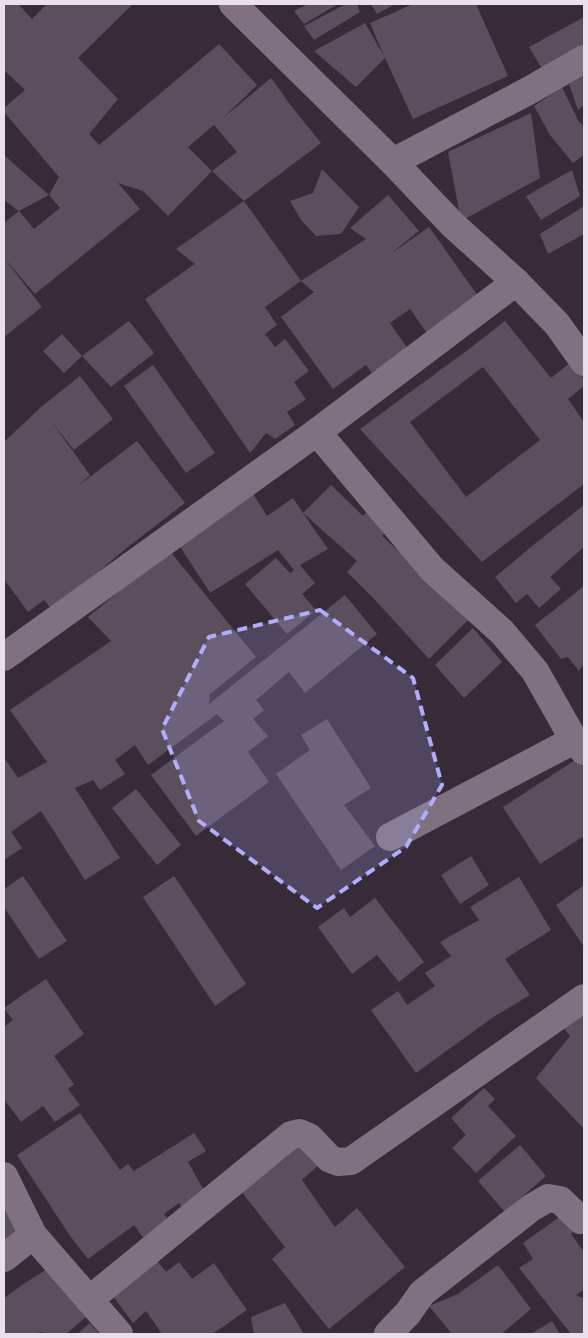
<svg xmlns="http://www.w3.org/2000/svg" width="588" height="1338" viewBox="0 0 588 1338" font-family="'Alegreya Sans',sans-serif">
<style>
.building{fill:#5c4f5d;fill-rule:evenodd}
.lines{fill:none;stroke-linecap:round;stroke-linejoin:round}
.street{stroke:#7f7180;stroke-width:28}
.marked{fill:#b1adfa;fill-opacity:0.2;stroke:#b1adfa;stroke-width:4;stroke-dasharray:10 6;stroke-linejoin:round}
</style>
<rect width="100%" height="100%" fill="#372b38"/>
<g class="building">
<path d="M4 4H23L20 6 32 19 47 4H133L78 58 118 99 89 134 99 145 219 44 257 85 222 119 271 78 292 107 321 143 244 201 301 281 366 239 350 228 388 195 419 231 389 255 429 227 478 296 427 333 410 309 390 323 412 355 377 380 366 365 333 389 281 317 314 292 301 281 265 307 277 325 265 334 275 347 285 339 309 371 294 382 306 399 287 412 295 425 275 439 266 433 250 453 145 299 195 264 176 249 244 201 212 171 168 216 143 191 118 183 140 209 35 294 4 258V223L19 211 34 229 60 208 49 195 59 177 4 112V108L25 90 4 70ZM214 125 237 152 212 171 188 147Z"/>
<polygon points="308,4 338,4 304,24 294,11"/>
<polygon points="346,4 357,4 360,12 314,40 304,26"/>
<polygon points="371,4 395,4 377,14"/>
<polygon points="413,4 476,4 508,76 413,119 385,58 356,87 314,51 365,23 384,56 370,23"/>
<polygon points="584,17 584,54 548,79 529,47"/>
<polygon points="584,74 584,105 578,110 569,84"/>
<polygon points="562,87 578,120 584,127 584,155 573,163 550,135 534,106"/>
<polygon points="531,113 540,178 461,221 448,152"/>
<polygon points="4,155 49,195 19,211 4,200"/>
<polygon points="322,169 359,207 341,234 316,236 301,220 290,201 313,193"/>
<polygon points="572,170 580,196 541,220 526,196"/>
<polygon points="584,206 584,234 548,254 540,234"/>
<polygon points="4,258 42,307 4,337"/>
<polygon points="129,321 154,353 111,387 82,356 64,373 43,351 62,334 82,356"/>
<path d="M505 321 551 378 571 362 584 379V386L568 399 584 422V484L482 562 360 429 469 349ZM483 367 540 440 466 497 410 422Z"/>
<polygon points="153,365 215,453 186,473 124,386"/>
<polygon points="80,376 113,419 74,450 51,421 90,475 78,486 137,441 185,503 124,550 53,611 44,600 28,612 4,579 4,442 41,407"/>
<polygon points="331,485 363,516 371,508 389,527 382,536 414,565 470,618 429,659 376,601 347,572 357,561 303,513 328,549 300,565 315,583 302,594 316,610 287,634 245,584 276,558 290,573 294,570 278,550 210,593 176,540 252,492 267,516 293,498 303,513"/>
<polygon points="584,505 584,547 550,577 561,589 539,608 527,594 516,603 495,577 537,542"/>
<polygon points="169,550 256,657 210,694 209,704 345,595 377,634 305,693 289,672 256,700 264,710 253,719 268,736 248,752 269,782 196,836 151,775 224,721 217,714 148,765 135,745 115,760 125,774 100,790 93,780 75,788 120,858 85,880 41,811 11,832 22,848 4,860 4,758 18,778 47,762 10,710 111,641 88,617"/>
<polygon points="584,586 584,664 579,671 568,657 561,659 535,625"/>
<polygon points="473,628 502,662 464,698 435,665"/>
<polygon points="327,719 371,788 344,805 375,846 341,870 276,774 310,750 301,735"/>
<polygon points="583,755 584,756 584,836 540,864 503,807"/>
<polygon points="136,789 181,845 157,865 112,808"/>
<polygon points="471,856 489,885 460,904 441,875"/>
<polygon points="23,876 67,941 39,959 4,907 4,889"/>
<polygon points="174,876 246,984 215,1006 143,897"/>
<polygon points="519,877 551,930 505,959 530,995 492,1018 416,1073 371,1010 398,991 407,1005 435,986 425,973 451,956 440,942 479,920 470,907"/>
<polygon points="584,885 584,947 556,905"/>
<polygon points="375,898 424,962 399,982 377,955 352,974 318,927 344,908 350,917"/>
<polygon points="46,979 84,1034 54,1056 74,1084 68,1089 80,1105 55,1122 43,1106 21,1122 4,1099 4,1027 13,1020 4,1008"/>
<polygon points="584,1013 584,1129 536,1078 570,1036 563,1027"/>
<polygon points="484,1088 495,1099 488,1106 516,1136 476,1173 452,1148 466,1135 451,1118"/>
<polygon points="80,1113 120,1170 128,1164 134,1171 194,1133 206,1151 188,1162 206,1194 184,1211 179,1203 164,1214 169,1221 144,1239 134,1225 88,1259 70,1236 17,1155"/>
<polygon points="304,1141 322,1162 302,1180 335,1227 357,1208 405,1267 329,1329 272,1259 285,1247 240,1190 284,1159"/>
<polygon points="520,1145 546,1176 505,1212 478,1181"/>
<polygon points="4,1191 20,1236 4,1248"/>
<polygon points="565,1213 580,1226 571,1234 584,1252 584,1290 576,1295 582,1298 584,1297 584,1333 582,1334 571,1334 519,1268 533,1259 523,1243"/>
<polygon points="156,1259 166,1272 179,1262 192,1279 214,1263 247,1310 212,1334 162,1334 146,1311 133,1323 110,1292"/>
<polygon points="54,1265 93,1311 66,1334 44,1334 42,1332 32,1334 4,1334 4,1298 28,1281"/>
<polygon points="498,1265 531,1309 501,1334 452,1334 429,1306 458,1294"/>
<polygon points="285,1303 304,1334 254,1334 251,1317"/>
<polygon points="552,1321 560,1334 531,1334"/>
<polygon points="90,1323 99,1334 77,1334"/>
</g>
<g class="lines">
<g class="street">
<polyline points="233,4 393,162 453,225 516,282"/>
<polyline points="393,162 530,90 584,59"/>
<polyline points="317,432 432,569 502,632 535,671 574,740 584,751"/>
<polyline points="4,657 317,432 516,282 557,324 584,362"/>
<polyline points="390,837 574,740"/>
<polyline points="4,1176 33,1235 119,1334"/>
<polyline points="4,1258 33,1235"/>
<polyline points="89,1300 291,1135 299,1133 309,1137 330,1159 338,1162 351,1161 584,998"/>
<polyline points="388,1334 408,1313 422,1293 531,1208 548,1198 560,1200 581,1220 584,1219"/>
</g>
</g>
<path class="marked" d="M320 610 413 678 442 785 406 847 317 908 199 821 162 729 209 637Z"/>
<rect width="588" height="1338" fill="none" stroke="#e9e1ea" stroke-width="10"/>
</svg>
